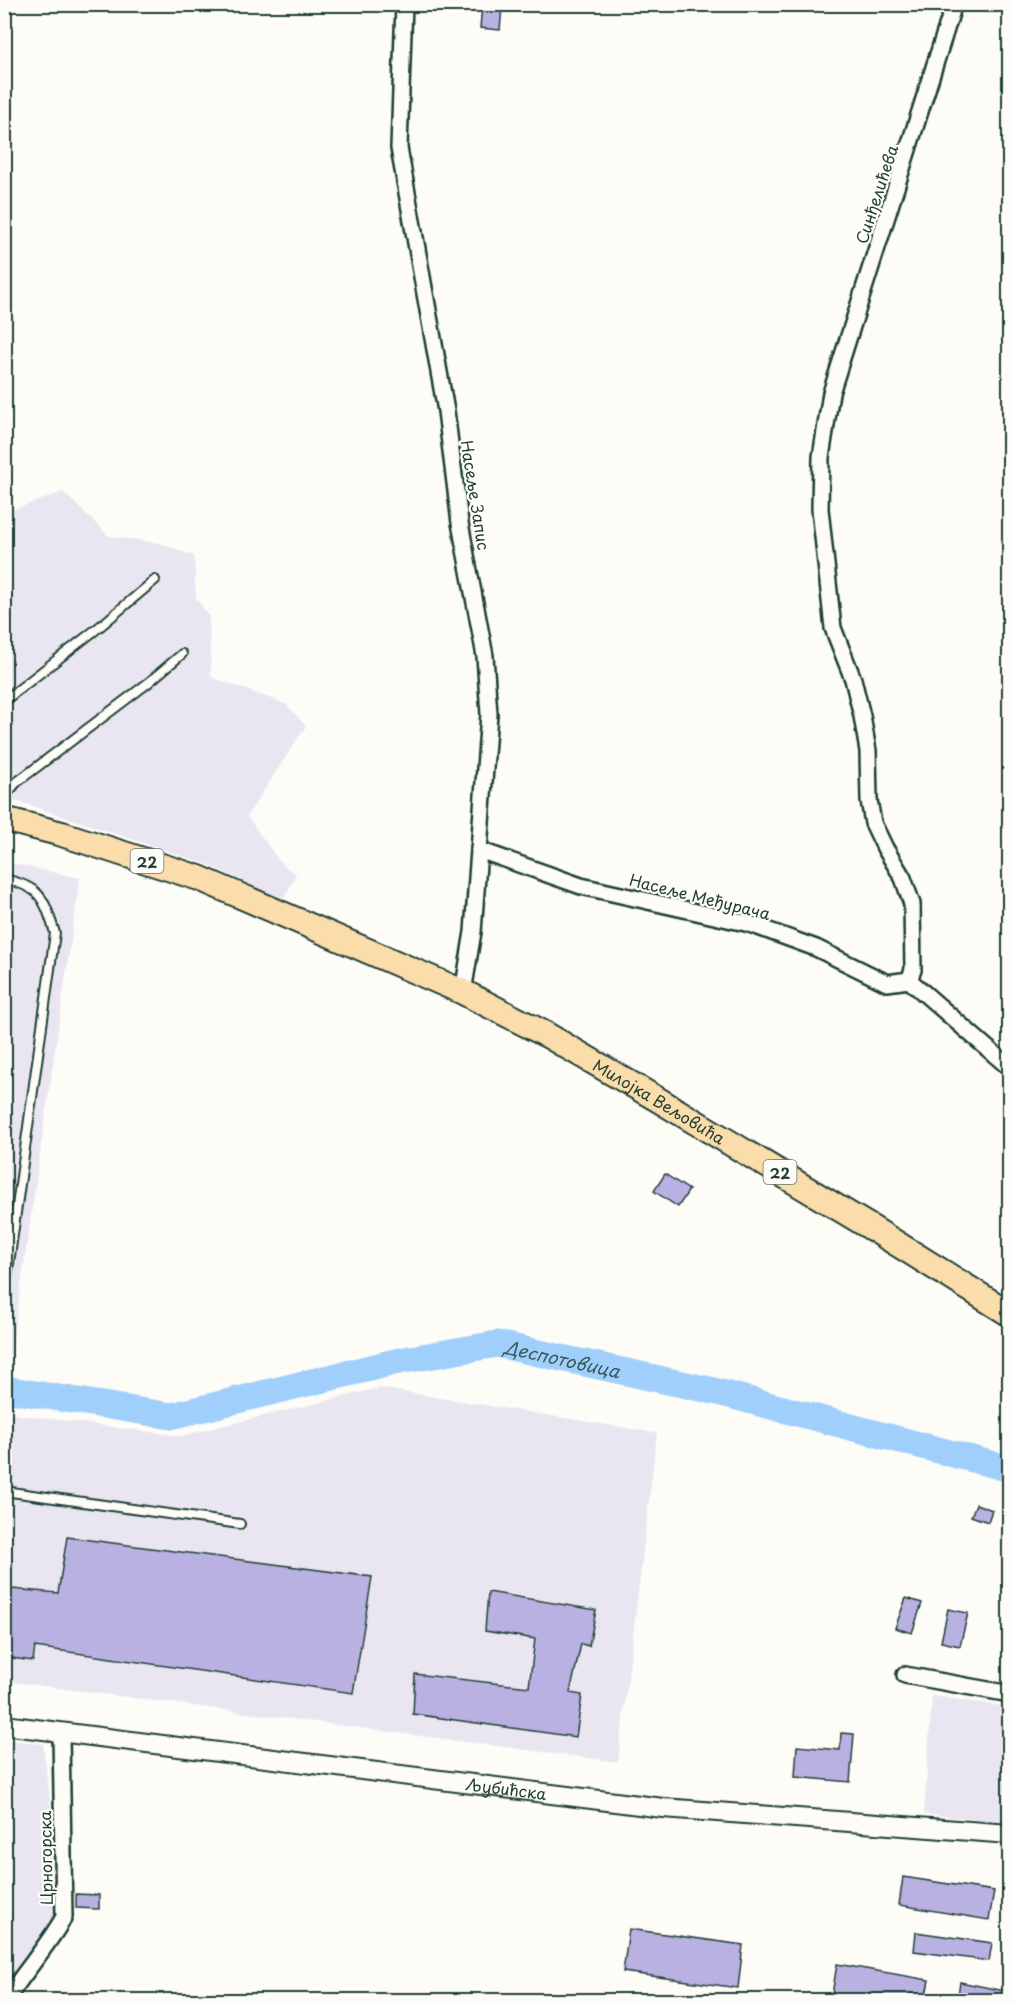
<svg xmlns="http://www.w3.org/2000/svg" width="1014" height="2005" viewBox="0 0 1014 2005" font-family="'Playpen Sans',sans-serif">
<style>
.built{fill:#e9e6f1}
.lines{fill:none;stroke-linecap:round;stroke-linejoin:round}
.river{stroke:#a0cffc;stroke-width:27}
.building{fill:#b9b1e2;stroke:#1f3d34;stroke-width:1.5}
.service-casing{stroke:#1f3d34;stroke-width:12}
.minor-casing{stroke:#1f3d34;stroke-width:20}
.tertiary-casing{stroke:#1f3d34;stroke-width:22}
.primary-casing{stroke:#1f3d34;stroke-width:28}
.service{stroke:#fdfcf7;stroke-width:8}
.minor{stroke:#fdfcf7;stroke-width:15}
.tertiary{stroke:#fdfcf7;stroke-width:18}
.primary{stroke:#fbddab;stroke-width:24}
.labels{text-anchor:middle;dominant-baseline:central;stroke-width:4.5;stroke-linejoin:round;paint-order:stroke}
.shield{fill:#fdfcf7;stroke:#62766e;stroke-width:1.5}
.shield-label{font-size:15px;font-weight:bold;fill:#1f3d34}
.street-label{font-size:16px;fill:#1f3d34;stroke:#fdfcf7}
.water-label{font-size:18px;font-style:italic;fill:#395a5c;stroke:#fdfcf7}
</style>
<rect width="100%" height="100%" fill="#fdfcf7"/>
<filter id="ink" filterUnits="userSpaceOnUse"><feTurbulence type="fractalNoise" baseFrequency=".0167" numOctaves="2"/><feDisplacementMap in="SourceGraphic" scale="12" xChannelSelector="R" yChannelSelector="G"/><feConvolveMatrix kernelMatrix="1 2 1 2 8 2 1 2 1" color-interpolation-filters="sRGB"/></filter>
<g filter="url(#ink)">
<g class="built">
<polygon points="63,492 109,536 159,543 194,556 196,598 209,616 211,677 286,704 306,726 247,816 279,861 296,875 283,901 209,865 5,797 4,513"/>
<polygon points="5,862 80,878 8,1374 5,1374"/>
<polygon points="379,1388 657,1433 618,1762 5,1681 5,1413 181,1436"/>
<polygon points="932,1696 1009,1707 1009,1823 924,1814"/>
<polygon points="5,1739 43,1744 54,1834 54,1918 5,1986"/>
</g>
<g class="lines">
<path class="river" id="s1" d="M4 1389 171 1416 399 1361 497 1344 714 1391 1010 1469"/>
</g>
<g class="building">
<polygon points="482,5 502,7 500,30 480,28"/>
<polygon points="665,1174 689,1190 678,1207 654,1191"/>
<polygon points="976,1504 992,1510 988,1522 971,1516"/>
<polygon points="67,1537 372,1577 353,1693 35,1647 33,1661 4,1657 12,1589 58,1593"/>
<polygon points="488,1592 596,1610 589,1646 581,1644 570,1693 582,1695 576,1737 413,1714 415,1674 529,1687 535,1639 485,1631"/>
<polygon points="906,1598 922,1603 912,1633 895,1628"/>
<polygon points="948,1609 968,1613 960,1646 941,1642"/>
<polygon points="841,1733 854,1734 850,1782 795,1777 797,1746 840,1750"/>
<polygon points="903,1877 994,1891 989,1920 899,1905"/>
<polygon points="76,1894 99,1895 99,1909 76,1908"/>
<polygon points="629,1929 743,1945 738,1988 623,1972"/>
<polygon points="916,1932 992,1943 989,1961 914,1951"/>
<polygon points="837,1964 929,1980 925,2001 831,2001"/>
<polygon points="960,1982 1010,1992 1010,2001 957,2001"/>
</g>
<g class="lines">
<g class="service-casing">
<g id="service">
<polyline points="4,701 103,624 155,580"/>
<polyline points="4,797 17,782 148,683 182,654"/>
<path d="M4 879C42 887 44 899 55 933L4 1299"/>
<polyline points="4,1491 240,1524"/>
</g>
</g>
<g class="minor-casing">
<g id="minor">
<polyline points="404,4 399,148 446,411 460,523 485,656 489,714 473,932 463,992"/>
<polyline points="479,850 581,886 750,924 816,948 887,983 909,980 913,970 912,904 903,878 885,848 873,823 869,800 868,751 862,716 853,679 833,628 820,509 821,457 831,393 954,4"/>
<polyline points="909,980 1010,1068"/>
<polyline points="905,1675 1010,1694"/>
<path d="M6 2000C24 1972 47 1947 64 1917L61 1733"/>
</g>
</g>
<g class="tertiary-casing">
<g id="tertiary">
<path id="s2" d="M4 1725 663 1808 1010 1834"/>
</g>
</g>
<g class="primary-casing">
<g id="primary">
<path id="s3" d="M4 819 62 834 199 878 463 992 547 1035 657 1099 875 1230 1010 1314"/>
</g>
</g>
<use href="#service" class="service"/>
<use href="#minor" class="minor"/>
<use href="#tertiary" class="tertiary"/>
<use href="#primary" class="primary"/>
</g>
</g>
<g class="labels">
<g class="shield">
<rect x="130.5" y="849" width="33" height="24" rx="4.5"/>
<rect x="763.5" y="1160" width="33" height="24" rx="4.5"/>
</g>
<g class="shield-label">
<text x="147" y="861">22</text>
<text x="780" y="1172">22</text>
</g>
<g class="street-label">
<text transform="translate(876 194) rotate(-72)">Синђелићева</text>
<text transform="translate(476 495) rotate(81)">Насеље Запис</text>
<text transform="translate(700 896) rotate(14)">Насеље Међурача</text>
<text stroke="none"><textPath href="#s3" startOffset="716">Милојка Вељовића</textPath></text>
<text stroke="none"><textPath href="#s2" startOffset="506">Љубићска</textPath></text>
<text transform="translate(45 1858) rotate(-91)">Црногорска</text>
</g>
<g class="water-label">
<text stroke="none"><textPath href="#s1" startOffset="570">Деспотовица</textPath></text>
</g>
</g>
<rect width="1014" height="2005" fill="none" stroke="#fdfcf7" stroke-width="24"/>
<rect x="12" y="12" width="990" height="1981" fill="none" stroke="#1f3d34" stroke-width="2" filter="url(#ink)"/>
</svg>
